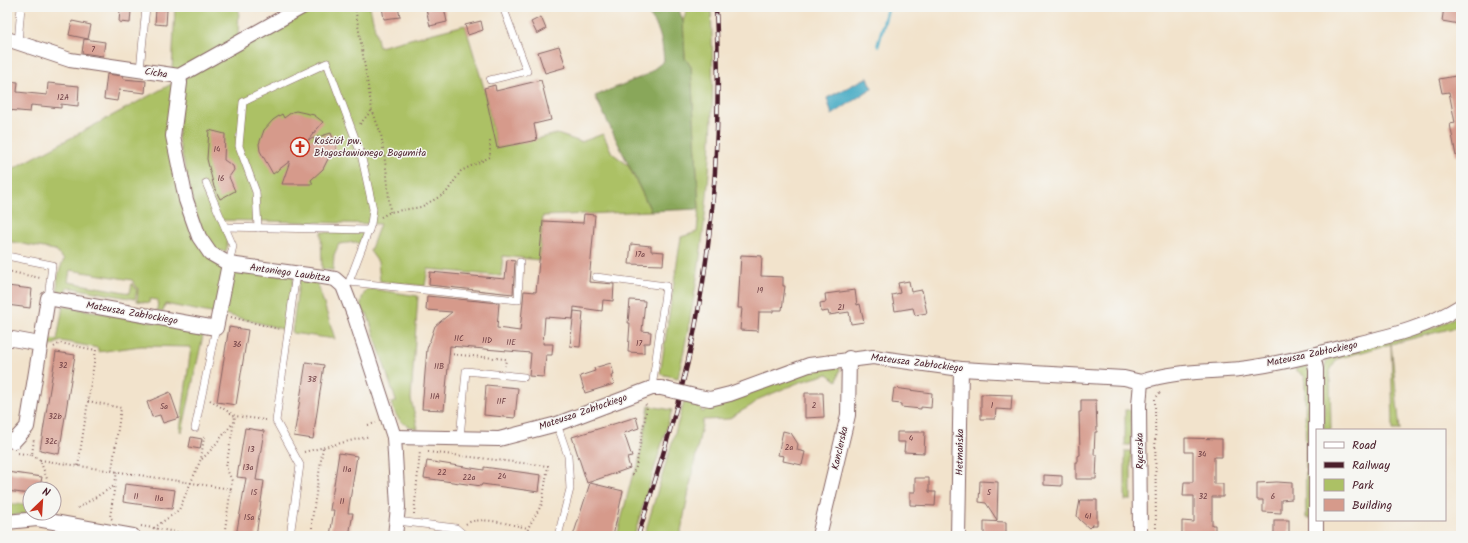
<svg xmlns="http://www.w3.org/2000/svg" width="1468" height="543" viewBox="0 0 1468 543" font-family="Kalam,sans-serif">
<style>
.green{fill:#acc165;stroke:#7b7048}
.forest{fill:#89a75a;stroke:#6a6342}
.water{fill:#44aac4;stroke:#476478}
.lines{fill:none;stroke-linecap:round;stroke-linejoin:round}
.stream{stroke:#44aac4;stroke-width:3.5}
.building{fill:#d69a8b}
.service-casing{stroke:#856463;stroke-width:8}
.minor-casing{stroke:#856463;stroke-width:16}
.path{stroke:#856463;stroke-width:2;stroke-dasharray:1 3;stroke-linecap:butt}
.service{stroke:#fff;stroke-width:7}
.minor{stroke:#fff;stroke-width:14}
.rail-casing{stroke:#4a1f2b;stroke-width:4.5}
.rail{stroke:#f6f6f2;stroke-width:3;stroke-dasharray:9;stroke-linecap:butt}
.minor-bridge-casing{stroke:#856463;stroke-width:16;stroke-linecap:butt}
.minor-bridge{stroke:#fff;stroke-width:14}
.labels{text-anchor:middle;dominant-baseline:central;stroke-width:3;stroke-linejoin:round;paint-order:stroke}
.number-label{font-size:8px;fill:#6d3e43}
.street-label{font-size:10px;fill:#4a1f2b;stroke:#f6f6f2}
.poi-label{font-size:10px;fill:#4a1f2b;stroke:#f6f6f2;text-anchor:start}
</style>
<rect width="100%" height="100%" fill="#f6f6f2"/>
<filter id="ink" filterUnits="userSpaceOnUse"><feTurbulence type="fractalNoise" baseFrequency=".025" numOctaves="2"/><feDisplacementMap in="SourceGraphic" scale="8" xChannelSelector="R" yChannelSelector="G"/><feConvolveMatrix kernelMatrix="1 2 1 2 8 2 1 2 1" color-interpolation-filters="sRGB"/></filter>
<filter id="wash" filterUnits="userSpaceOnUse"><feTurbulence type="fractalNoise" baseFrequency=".012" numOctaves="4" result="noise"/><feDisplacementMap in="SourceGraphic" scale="16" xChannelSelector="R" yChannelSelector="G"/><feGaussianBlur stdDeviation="0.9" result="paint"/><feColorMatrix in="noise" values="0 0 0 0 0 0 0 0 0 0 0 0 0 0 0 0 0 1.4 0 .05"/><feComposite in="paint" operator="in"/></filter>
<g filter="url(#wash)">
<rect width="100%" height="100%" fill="#f2e3cc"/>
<g class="green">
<polygon points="175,7 239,7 238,37 184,70 172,71"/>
<path d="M313 7H370L379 47 465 25 484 88 497 148 557 134 581 142 603 134 612 153 628 165 651 211 543 216 539 260 503 256 501 276 428 269 425 286 380 281 378 262 370 251 380 224 219 220C223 229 230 241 226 251H216L201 235 178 138 183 79Z"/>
<path d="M688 7H711C717 134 706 254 678 378L660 374 681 237 697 232 699 209 691 67 685 58 683 21Z"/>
<path d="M175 82 170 137 195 237 224 270 216 314 165 304 163 312 157 311 158 300 150 299 149 303 137 301 138 289 132 280 70 270 68 282 130 293 132 283 137 290 135 299 67 287 65 295 58 291C56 280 59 269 64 260L55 250 7 241V172Z"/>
<polygon points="321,232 364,233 360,244 356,242 339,244 334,255 333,270 322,269"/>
<polygon points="235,269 294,277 286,330 224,314 232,273"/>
<polygon points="301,279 317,282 335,339 292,333 299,282"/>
<path d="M373 289 418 296 411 399 418 429C401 425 397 419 391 403L396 401 367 313 362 315C360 305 360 299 366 291Z"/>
<polygon points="63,306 204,331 182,432 180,431 191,347 141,346 98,352 98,348 61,341 48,347 49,339 57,340"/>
<polygon points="1461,314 1461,326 1391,344 1400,430 1393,430 1391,344 1337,359 1330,371 1331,430 1324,430 1324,369 1326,362 1332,356 1434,328"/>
<polygon points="1305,365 1310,369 1312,518 1306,518 1305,377 1295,369"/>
<polygon points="838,367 840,369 837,381 828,374 800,382 759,399 752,405 728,419 703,420 680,536 644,536 685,399 702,404 701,411 704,412 706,406 713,406 811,369"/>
<polygon points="649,406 672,410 634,536 617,536 632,477 638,466"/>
<rect x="1125" y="410" width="6" height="35"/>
<rect x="1125" y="451" width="6" height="49"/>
<polygon points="7,504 30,504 30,513 7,516"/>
</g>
<path class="forest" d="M640 7H678L683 21 685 58 691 67 699 209 651 211 595 96 646 75 664 61C662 38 659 21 640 7Z"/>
<polygon class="water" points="868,77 872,88 832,115 827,98"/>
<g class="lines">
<polyline class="stream" points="878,45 888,7"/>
</g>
<g id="blocks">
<g class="building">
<polygon points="382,7 398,7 400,17 384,19"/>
<polygon points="436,7 444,7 447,22 430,26 426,9"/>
<polygon points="1444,7 1461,7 1459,24 1442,21"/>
<polygon points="156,9 167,10 166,25 155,24"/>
<polygon points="120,10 131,11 130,23 119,22"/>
<polygon points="541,17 546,29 537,34 531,22"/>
<polygon points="72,21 91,25 88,39 69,35"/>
<polygon points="481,21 483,30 468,35 465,25"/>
<polygon points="84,39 105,42 103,56 82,53"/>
<polygon points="559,46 566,67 545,73 538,52"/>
<polygon points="107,74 123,76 123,79 146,81 145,93 119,90 117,101 104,99"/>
<polygon points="1461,75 1461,155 1456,156 1450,124 1455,123 1449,92 1442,93 1439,79"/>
<polygon points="541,80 551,120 534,124 537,140 497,148 484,88 495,85 496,91"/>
<polygon points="7,81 18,82 17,92 47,95 48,83 79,86 78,106 61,104 61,108 31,105 30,112 8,110"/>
<polygon points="296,111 314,115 323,122 308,140 331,133 336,146 335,155 330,155 323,169 311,180 313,184 282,184 290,161 273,174 260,151 259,144 264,130 273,120 282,114 284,118 292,112"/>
<polygon points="209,130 225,134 224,160 233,166 234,170 229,177 235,191 220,199 214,187 207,159"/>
<polygon points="584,214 595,215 589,282 614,284 613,301 603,300 602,311 574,307 573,319 545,317 543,344 553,344 552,355 546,355 544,377 529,376 531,353 450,346 444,410 422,409 427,349 435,326 452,312 426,310 427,296 499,303 497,328 520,331 524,291 536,292 543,221 583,223"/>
<polygon points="631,244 651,246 651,251 664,252 663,265 629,264"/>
<polygon points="741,255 762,256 761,276 783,277 783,286 785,286 782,310 773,310 773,312 759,312 758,331 740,330 742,308 738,308"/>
<polygon points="507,260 515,261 513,294 429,285 430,272 505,279"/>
<polygon points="909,281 911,292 922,290 927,313 915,315 913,308 895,311 892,295 900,293 898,283"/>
<polygon points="7,286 32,289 30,308 7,305"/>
<polygon points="855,290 857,305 860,304 864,322 851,324 849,312 829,315 828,311 821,312 820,303 826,302 825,294"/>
<polygon points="630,300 645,301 642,331 651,332 650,343 644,343 644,353 628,352 630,323 628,323"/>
<polygon points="574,311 583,312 580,347 570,346"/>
<polygon points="229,327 248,330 236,405 217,402"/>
<polygon points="56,352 75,355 59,454 40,450"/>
<polygon points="306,362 324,365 313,439 294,436"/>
<polygon points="611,363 614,375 611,376 614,384 585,393 580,376 595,371 594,368"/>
<polygon points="486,385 518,388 515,418 484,415"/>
<polygon points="894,388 932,393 931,408 921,407 921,409 901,407 901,404 892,403"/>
<polygon points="170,392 179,418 163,423 160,415 152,417 147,402"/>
<polygon points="805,393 823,393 824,417 805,418"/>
<polygon points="981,394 1012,395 1011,410 996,409 995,419 981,419"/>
<polygon points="1081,400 1096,400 1097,432 1095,432 1094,455 1097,455 1096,479 1076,479 1076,462 1078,462 1078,456 1080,455 1079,412 1081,412"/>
<polygon points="636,417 639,428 624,433 632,457 627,458 630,468 587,483 572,437"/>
<polygon points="245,428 264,431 256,480 264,481 256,536 236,536 246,478 237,477"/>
<polygon points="783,431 791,433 798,444 797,450 805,452 802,465 783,461 784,456 778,455"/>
<polygon points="897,432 925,432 924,453 904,452 905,442 897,442"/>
<polygon points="191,437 202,439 200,449 189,447"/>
<polygon points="1185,438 1222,439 1222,457 1214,457 1214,484 1223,484 1223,497 1212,497 1212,525 1215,525 1215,536 1182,536 1182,521 1194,522 1194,496 1183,496 1184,482 1193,482 1193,452 1185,452"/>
<polygon points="339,453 357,456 348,513 353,513 349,536 330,536 334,510 330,510"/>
<polygon points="427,461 484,470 484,467 541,475 539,492 482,484 481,486 424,478"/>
<polygon points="7,472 42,477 40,487 35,486 35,489 30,489 30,494 7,491"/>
<polygon points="1044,475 1062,476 1062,486 1044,485"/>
<polygon points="915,478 929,478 929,492 936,492 935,506 910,505 910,492 915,492"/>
<polygon points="980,481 998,482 997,520 986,503 979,502"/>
<polygon points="1277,482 1292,483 1292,499 1281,500 1281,513 1263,512 1263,500 1257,500 1257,483"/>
<polygon points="590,483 623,491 613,536 573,536"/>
<polygon points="125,484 175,490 172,509 123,502"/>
<polygon points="1080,500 1097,500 1097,525 1092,525 1089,528 1080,520 1077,516"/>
<rect x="1274" y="520" width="15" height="16"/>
<polygon points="984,521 1006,522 1006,536 984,536"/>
</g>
</g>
</g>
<g filter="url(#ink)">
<use href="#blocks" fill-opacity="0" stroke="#856463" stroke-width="1"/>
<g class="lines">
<g class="service-casing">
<g id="service">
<polyline points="18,43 21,7"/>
<polyline points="140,70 146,7"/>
<polyline points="490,80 527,71 503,7"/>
<polyline points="206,183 233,246 229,264"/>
<polyline points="226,227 369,230"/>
<polyline points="258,228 256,192 239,146 243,102 327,63 361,154 373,209 371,224 349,282"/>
<polyline points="7,256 52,265 48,298"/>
<polyline points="596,277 666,286 652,388"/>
<polyline points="347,284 349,282 518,300 520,262"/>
<polyline points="557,424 568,456 570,489 558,536"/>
<polyline points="195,428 216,328"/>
<polyline points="460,438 466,371 524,377"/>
<polyline points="397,521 456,528 462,533 462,536"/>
<polyline points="290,536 300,465 276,421 296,273"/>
</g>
</g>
<g class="minor-casing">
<g id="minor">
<polyline points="7,39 70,60 179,76 302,7"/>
<polyline points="179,76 180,83 173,136 186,200 199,237 210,253 229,264 323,277 335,279 343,286 355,317 394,437 398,507 395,536"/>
<polyline points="7,338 40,344"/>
<polyline points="1313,355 1316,369 1316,536"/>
<polyline points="699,397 710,399 730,394 809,365 873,357 961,369 1124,378 1141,382"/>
<polyline points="394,437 499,439 557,424 652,388 661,388"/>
<polyline points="7,440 14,441 27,427 48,298 216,328 229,264"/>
<polyline points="7,522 37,519 133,536"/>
<polyline points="819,536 848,415 849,358"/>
<polyline points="958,536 961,369"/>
<path d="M1140 536 1139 405 1141 382C1172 371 1207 372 1240 369 1275 365 1310 356 1344 347 1385 337 1425 329 1461 306"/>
</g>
</g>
<g class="path">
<polyline points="355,7 372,110 381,134 387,175 390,212"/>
<polyline points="360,124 372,110"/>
<polyline points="381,217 390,212 421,207 446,193 461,171 490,157 490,139"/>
<polyline points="7,271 40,278"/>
<polyline points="231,317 279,329"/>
<polyline points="54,347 60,343 96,350 78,466"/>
<polyline points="449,354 506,359 505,366"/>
<polyline points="210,400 235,416 266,420"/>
<polyline points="88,401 121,408 112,470"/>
<polyline points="368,425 376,423"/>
<polyline points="304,452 370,436"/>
<polyline points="428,452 548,466 542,504 528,528 527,536"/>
<polyline points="18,453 32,455 34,439"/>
<polyline points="32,455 40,460 47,479 45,489"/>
<polyline points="202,459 210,451 233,423"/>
<polyline points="40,460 231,489"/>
<polyline points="632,475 636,467 647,407 645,404"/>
<polyline points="78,508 114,486"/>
<polyline points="414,514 420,451"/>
<polyline points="112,519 110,517 117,471"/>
<path d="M466 524C478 515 513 525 528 528"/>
<polyline points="141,526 200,536"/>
<polyline points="154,528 179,510 201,459 204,437"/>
<polyline points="224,536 232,481 226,467 235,416"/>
<polyline points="312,536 312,520 323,447"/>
<polyline points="1156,536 1155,399 1161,391"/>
</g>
<use href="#service" class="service"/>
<use href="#minor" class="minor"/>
<g class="rail-casing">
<path id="rail" d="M638 536C660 464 684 391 697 317 716 216 721 110 716 7"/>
</g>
<use href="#rail" class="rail"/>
<g class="minor-bridge-casing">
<polyline id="minor-bridge" points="661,388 699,397"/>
</g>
<use href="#minor-bridge" class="minor-bridge"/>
</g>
</g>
<defs>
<g id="church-ring" transform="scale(1)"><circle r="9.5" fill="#f6f6f2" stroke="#c8321e" stroke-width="1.5"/><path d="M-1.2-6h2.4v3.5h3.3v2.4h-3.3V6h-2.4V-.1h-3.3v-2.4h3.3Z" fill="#c8321e"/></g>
</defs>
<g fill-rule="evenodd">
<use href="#church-ring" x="300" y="147"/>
</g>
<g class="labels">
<g class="number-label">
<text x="93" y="49">7</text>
<text x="63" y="97">12A</text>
<text x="217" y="149">14</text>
<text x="221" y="178">16</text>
<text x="640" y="254">17a</text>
<text x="760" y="290">19</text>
<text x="841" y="307">21</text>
<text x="459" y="338">11C</text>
<text x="487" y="340">11D</text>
<text x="511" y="342">11E</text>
<text x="639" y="343">17</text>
<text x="237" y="344">36</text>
<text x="63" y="365">32</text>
<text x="439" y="366">11B</text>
<text x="312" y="379">38</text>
<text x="435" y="396">11A</text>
<text x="501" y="401">11F</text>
<text x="814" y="405">2</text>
<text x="992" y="405">1</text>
<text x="164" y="406">5a</text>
<text x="55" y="416">32b</text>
<text x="911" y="438">4</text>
<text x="51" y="441">32c</text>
<text x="789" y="447">2a</text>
<text x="251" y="449">13</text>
<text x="1202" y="454">34</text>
<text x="248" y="467">13a</text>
<text x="347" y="469">11a</text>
<text x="442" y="472">22</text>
<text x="502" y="476">24</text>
<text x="469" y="477">22a</text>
<text x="254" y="492">15</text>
<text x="989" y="492">5</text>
<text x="136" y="496">11</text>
<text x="1203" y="496">32</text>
<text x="1273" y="496">6</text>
<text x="159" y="498">11a</text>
<text x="342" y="501">11</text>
<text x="1088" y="516">41</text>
<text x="249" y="517">15a</text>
</g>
<g class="street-label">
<text transform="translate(156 73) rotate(9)">Cicha</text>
<text transform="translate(290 273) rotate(8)">Antoniego Laubitza</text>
<text transform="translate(132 313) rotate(10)">Mateusza Zabłockiego</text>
<text transform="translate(1312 354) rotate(-12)">Mateusza Zabłockiego</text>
<text transform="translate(917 363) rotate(7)">Mateusza Zabłockiego</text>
<text transform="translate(583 412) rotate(-19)">Mateusza Zabłockiego</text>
<text transform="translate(840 448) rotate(-77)">Kanclerska</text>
<text transform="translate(1140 451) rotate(-91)">Rycerska</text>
<text transform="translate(960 452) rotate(-89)">Hetmańska</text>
</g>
<g class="poi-label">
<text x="314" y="141">Kościół pw.<tspan x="314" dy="12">Błogosławionego Bogumiła</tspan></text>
</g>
</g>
<rect width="1468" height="543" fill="none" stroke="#f6f6f2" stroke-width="24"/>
<rect x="1316" y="429" width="130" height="92" fill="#f6f6f2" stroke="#b1a0a2"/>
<rect x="1324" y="442" width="20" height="6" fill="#ffffff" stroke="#b1a0a2"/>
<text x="1352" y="449" font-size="12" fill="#4a1f2b">Road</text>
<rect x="1324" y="462" width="20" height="6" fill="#4a1f2b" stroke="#b1a0a2"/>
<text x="1352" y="469" font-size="12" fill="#4a1f2b">Railway</text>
<rect x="1324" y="479" width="20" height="12" fill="#acc165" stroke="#b1a0a2"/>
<text x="1352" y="489" font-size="12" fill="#4a1f2b">Park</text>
<rect x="1324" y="499" width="20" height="12" fill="#d69a8b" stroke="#b1a0a2"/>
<text x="1352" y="509" font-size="12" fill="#4a1f2b">Building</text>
<g transform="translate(42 501) rotate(25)"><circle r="19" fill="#f6f6f2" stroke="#b1a0a2"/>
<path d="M0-3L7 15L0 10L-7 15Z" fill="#c8321e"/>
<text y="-6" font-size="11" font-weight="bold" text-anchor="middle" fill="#4a1f2b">N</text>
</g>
</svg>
